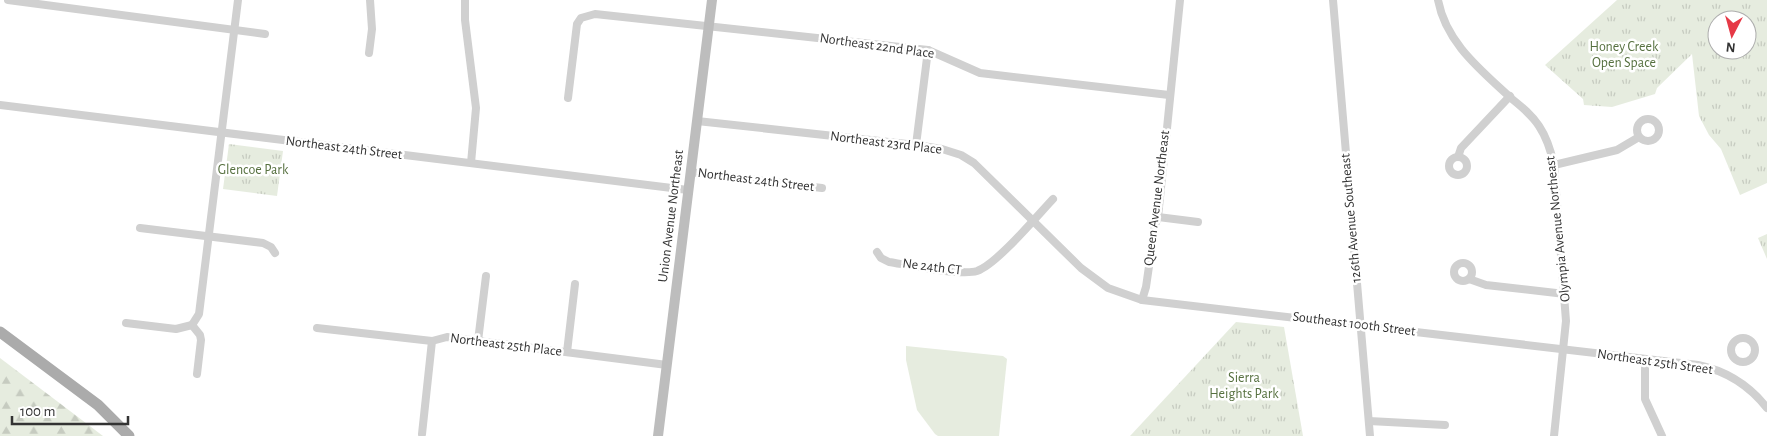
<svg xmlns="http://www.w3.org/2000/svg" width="1767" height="436" viewBox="0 0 1767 436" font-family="'Alegreya Sans',sans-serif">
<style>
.green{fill:#e6ecdf}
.forest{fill:url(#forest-firs)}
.park{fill:url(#park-tufts);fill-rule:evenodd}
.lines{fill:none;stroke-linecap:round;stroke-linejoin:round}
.street{stroke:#d0d0d0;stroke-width:8}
.secondary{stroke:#bdbdbd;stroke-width:10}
.primary{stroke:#ababab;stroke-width:11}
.labels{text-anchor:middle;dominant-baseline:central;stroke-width:5;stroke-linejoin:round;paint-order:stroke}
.street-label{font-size:14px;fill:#333;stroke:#fff}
.park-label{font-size:14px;fill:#56703f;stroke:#fff}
</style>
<defs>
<pattern id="forest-firs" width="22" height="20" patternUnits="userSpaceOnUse" patternTransform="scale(1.25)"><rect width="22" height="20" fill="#e6ecdf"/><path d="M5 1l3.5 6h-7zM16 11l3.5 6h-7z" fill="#c6cbc0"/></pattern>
<pattern id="park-tufts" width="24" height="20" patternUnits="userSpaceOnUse" patternTransform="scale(1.25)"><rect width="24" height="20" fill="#e6ecdf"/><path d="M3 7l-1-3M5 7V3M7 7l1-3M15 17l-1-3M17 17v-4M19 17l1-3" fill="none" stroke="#c6cbc0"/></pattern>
</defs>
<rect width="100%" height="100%" fill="#fff"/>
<polygon class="green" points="906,346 1003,356 1007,359 999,436 938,436 935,434 917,410 906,360"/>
<polygon class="forest" points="0,358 103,436 0,436"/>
<g class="park">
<path d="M1617 0H1767V183L1740 195 1721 149 1709 135 1699 116 1692 54 1657 88 1655 94 1612 107 1584 105 1583 99 1545 65ZM1717 20H1747V50H1717Z"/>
<polygon points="229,144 283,151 277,196 223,189"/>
<polygon points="1767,234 1767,259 1758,238"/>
<polygon points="1236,322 1284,327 1303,436 1130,436"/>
</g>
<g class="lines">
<g class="street">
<polyline points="8,0 265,34"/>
<polyline points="465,0 465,20 476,108 471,163"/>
<polyline points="1333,0 1370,436"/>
<path d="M1438 0C1446 43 1481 70 1512 99 1522 107 1532 115 1539 126 1547 138 1551 151 1554 165L1566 321 1554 436"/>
<polyline points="369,53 372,29 370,0"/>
<polyline points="568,98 577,24 581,18 595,14 928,50 980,73 1169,95"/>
<polyline points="0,105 688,190"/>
<circle cx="1648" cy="130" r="11"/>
<path d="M697 121 916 145 942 149 961 155 974 163 1081 268 1108 288 1142 300 1698 365C1727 371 1749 385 1767 408"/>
<polyline points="916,145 928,50"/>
<polyline points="1458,157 1461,148 1510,96"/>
<circle cx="1458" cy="166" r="9"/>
<polyline points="1554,165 1617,150 1639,137"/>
<polyline points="690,172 822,188"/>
<polyline points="1158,217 1198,222"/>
<polyline points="140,228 263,243 271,247 275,253"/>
<path d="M877 252 881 258 889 262C908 265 961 276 977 271 997 264 1037 216 1053 199"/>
<circle cx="1463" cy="272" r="9"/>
<polyline points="1469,279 1486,285 1565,294"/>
<polyline points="1142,300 1146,287 1155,225 1158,217 1180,0"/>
<polyline points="126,323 176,329 192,325"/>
<polyline points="317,328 432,341 447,337 667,365"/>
<circle cx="1743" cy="350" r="12"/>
<polyline points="478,341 486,276"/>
<polyline points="567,352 575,284"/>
<polyline points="1645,360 1645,399 1662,436"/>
<polyline points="197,374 201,340 200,335 192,325 199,314 238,0"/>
<polyline points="1369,421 1445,425"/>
<polyline points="422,434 432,341"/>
</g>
<polyline class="secondary" points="658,436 712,0"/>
<polyline class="primary" points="0,332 98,405 129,436"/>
</g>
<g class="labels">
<g class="street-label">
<text transform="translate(877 46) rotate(8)">Northeast 22nd Place</text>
<text transform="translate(886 143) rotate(7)">Northeast 23rd Place</text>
<text transform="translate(344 148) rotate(7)">Northeast 24th Street</text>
<text transform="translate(756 180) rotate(7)">Northeast 24th Street</text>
<text transform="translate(1157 198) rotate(-83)">Queen Avenue Northeast</text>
<text transform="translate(671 216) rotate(-83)">Union Avenue Northeast</text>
<text transform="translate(1351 218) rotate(-95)">126th Avenue Southeast</text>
<text transform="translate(1558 229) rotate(-96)">Olympia Avenue Northeast</text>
<text transform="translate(932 267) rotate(7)">Ne 24th CT</text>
<text transform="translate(1354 324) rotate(7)">Southeast 100th Street</text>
<text transform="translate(506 345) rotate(7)">Northeast 25th Place</text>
<text transform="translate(1655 362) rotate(8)">Northeast 25th Street</text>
</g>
<g class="park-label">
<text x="1624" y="47">Honey Creek<tspan x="1624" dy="16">Open Space</tspan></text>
<text x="253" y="170">Glencoe Park</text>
<text x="1244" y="378">Sierra<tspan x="1244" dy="16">Heights Park</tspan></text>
</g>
</g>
<g transform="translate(1732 35) rotate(186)"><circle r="24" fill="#ffffff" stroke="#adadad"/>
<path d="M0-4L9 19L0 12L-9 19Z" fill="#e63946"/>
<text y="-8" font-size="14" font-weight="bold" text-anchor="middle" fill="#333333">N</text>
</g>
<path d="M12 416v8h116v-8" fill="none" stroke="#333333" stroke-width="2.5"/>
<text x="20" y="416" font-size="15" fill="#333333" stroke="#ffffff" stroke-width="4" paint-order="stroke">100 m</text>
</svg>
